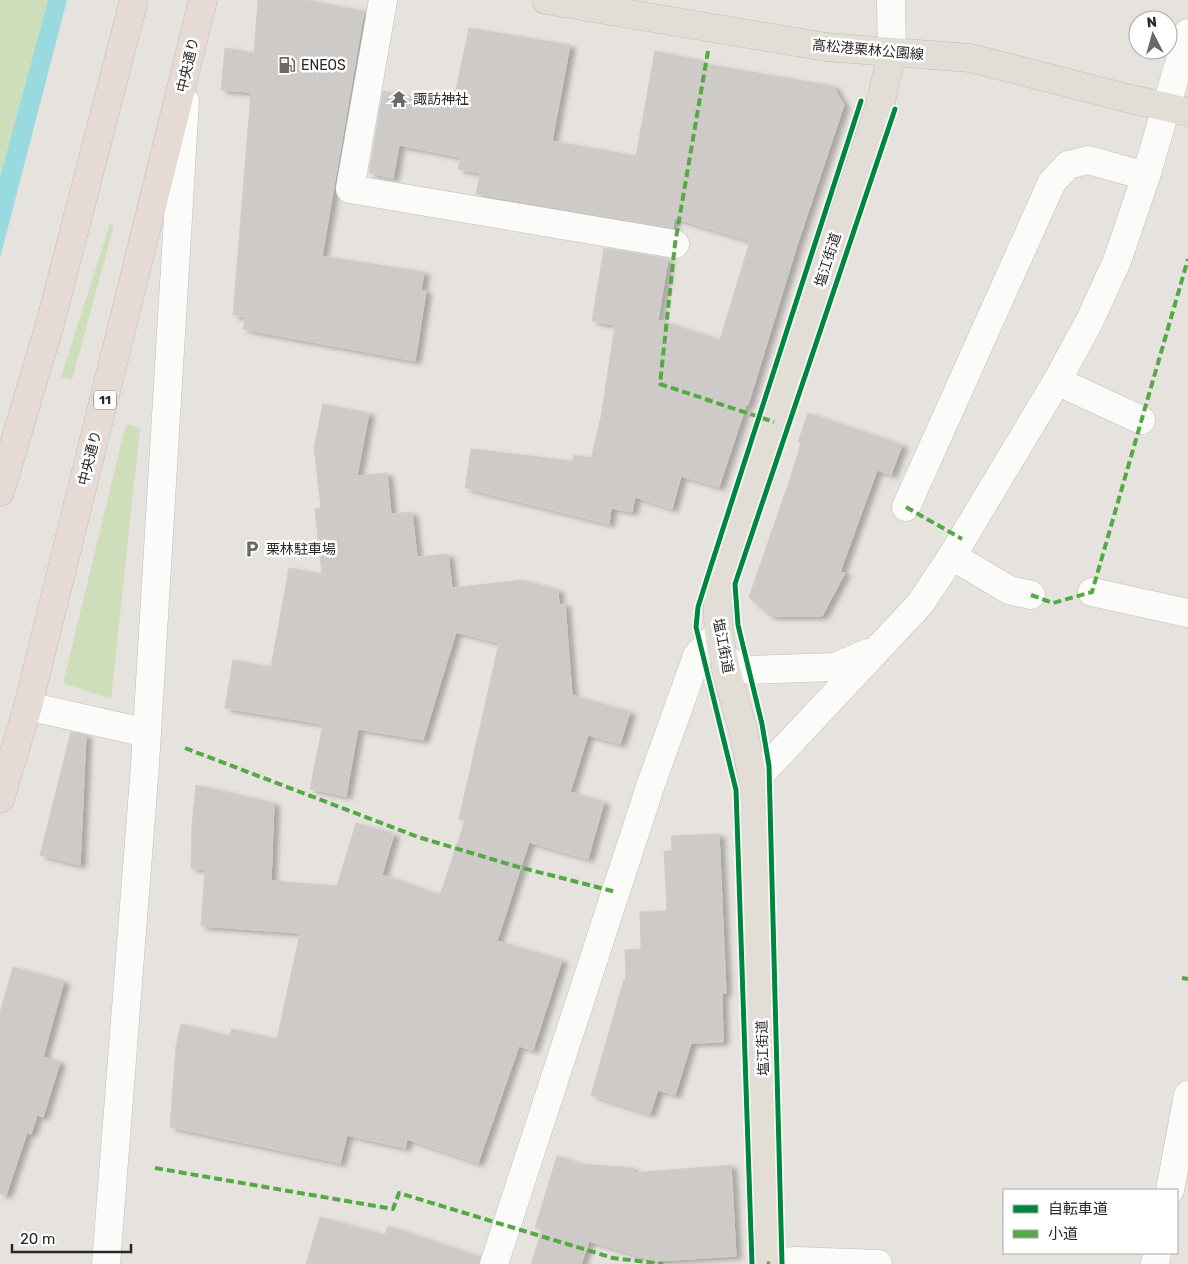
<svg xmlns="http://www.w3.org/2000/svg" width="1188" height="1264" viewBox="0 0 1188 1264" font-family="Rubik,'Noto Sans JP',sans-serif">
<style>
.green{fill:#cfdeba}
.water{fill:#99dae0}
.building{fill:#cecac8;stroke:#d1cdca;filter:url(#shadow)}
.lines{fill:none;stroke-linecap:round;stroke-linejoin:round}
.minor-casing{stroke:#c0bfbf;stroke-width:29}
.major-casing{stroke:#bfbdbc;stroke-width:29}
.highway-casing{stroke:#bfbdbc;stroke-width:29}
.minor{stroke:#fbfbfa;stroke-width:28}
.major{stroke:#e3ded5;stroke-width:28}
.highway{stroke:#e6dad5;stroke-width:28}
.quiet{stroke:#53aa44;stroke-width:4;stroke-dasharray:8 4;stroke-linecap:butt}
.cycleway-casing{stroke:#fff;stroke-width:8}
.cycleway{stroke:#00873e;stroke-width:5}
.labels{text-anchor:middle;dominant-baseline:central;stroke-width:5;stroke-linejoin:round;paint-order:stroke}
.shield{fill:#fff;stroke:#686868;stroke-width:1}
.shield-label{font-size:12px;font-weight:bold;fill:#282828}
.street-label{font-size:14px;fill:#282828;stroke:#fff}
.poi-label{font-size:14px;fill:#282828;stroke:#fff;text-anchor:start}
</style>
<defs>
<filter id="shadow"><feDropShadow dx="5.5" dy="3" stdDeviation="2.5" flood-color="#0004"/></filter>
</defs>
<rect width="100%" height="100%" fill="#e6e2de"/>
<g class="green">
<polygon points="0,0 48,0 0,177"/>
<polygon points="110,224 114,225 72,380 61,377"/>
<polygon points="126,424 140,428 111,699 63,683"/>
</g>
<polygon class="water" points="48,0 67,0 0,258 0,177"/>
<g class="building">
<polygon points="258,0 306,0 364,11 322,256 424,272 421,290 426,291 415,361 243,329 246,317 233,315 251,92 221,90 225,48 254,53"/>
<polygon points="469,28 570,45 552,141 636,156 655,51 699,60 699,63 833,86 844,105 797,245 748,405 746,405 719,487 681,476 672,509 635,497 632,512 611,508 609,524 465,488 471,449 573,461 574,455 591,458 601,417 615,325 592,321 604,248 668,259 658,320 720,340 750,241 674,218 673,228 476,194 480,173 458,169 460,157 399,145 393,178 369,173 383,91 453,104"/>
<polygon points="323,404 369,413 357,476 387,473 391,514 412,512 417,557 448,554 452,588 522,580 558,590 559,605 565,604 572,695 630,712 620,744 588,735 570,792 604,802 588,859 529,842 497,941 562,960 533,1050 519,1046 478,1163 407,1139 405,1148 347,1135 340,1163 170,1127 176,1046 181,1024 230,1036 232,1029 277,1039 300,933 201,926 205,869 191,868 192,825 196,785 274,803 271,881 337,886 356,823 394,834 382,875 440,895 465,820 459,819 499,643 456,632 423,740 358,729 346,796 310,789 323,724 225,708 233,660 271,667 289,568 322,574 315,509 321,508 314,448"/>
<polygon points="808,413 902,445 891,475 877,470 840,572 845,573 822,616 770,616 749,597 790,479 801,443 798,442"/>
<polygon points="71,732 86,735 80,865 40,855"/>
<polygon points="719,834 726,993 722,993 723,1042 691,1043 675,1095 658,1090 650,1114 591,1095 624,979 626,980 625,950 641,949 640,912 667,911 664,851 672,851 671,836"/>
<polygon points="13,967 64,981 43,1057 60,1062 43,1117 37,1115 31,1134 27,1133 6,1195 0,1194 0,1013"/>
<polygon points="557,1156 581,1164 634,1168 632,1173 731,1165 736,1256 656,1261 589,1241 581,1264 531,1264 542,1230 535,1228"/>
<polygon points="320,1217 385,1235 388,1226 480,1257 479,1264 306,1264"/>
</g>
<g class="lines">
<g class="minor-casing">
<g id="minor">
<polyline points="383,0 350,189 675,244"/>
<polyline points="891,0 892,53"/>
<polyline points="1057,381 1141,420"/>
<polyline points="906,507 1052,182 1068,165 1088,160 1146,176"/>
<polyline points="952,556 1009,590 1031,595"/>
<polyline points="1092,592 1188,613"/>
<polyline points="724,659 749,670 835,667 868,653"/>
<polyline points="28,706 147,733"/>
<polyline points="753,782 920,604 952,556 1057,381 1089,322 1117,261 1146,176 1188,33"/>
<polyline points="1170,1190 1188,1095"/>
<polyline points="770,1263 796,1261 878,1264"/>
<polyline points="106,1264 145,765 185,101"/>
<polyline points="494,1264 651,784 697,656 718,634"/>
<polyline points="1155,1264 1157,1253"/>
</g>
</g>
<g class="major-casing">
<g id="major">
<polyline points="546,0 826,47 970,58 1127,98 1188,112"/>
<path d="M770 1264 753 782C750 765 747 747 743 729 730 684 713 638 719 591L880 105 892 53"/>
</g>
</g>
<g class="highway-casing">
<g id="highway">
<polyline points="0,492 50,324 134,0"/>
<polyline points="0,799 28,706 203,0"/>
</g>
</g>
<use href="#minor" class="minor"/>
<use href="#major" class="major"/>
<use href="#highway" class="highway"/>
<g class="quiet">
<polyline points="708,51 675,244 660,384 774,422"/>
<polyline points="906,507 962,539"/>
<polyline points="1031,595 1053,603 1092,592 1188,259"/>
<polyline points="185,748 418,837 515,866 616,892"/>
<polyline points="1182,978 1188,979"/>
<polyline points="155,1168 393,1209 399,1193 613,1258 663,1264"/>
<polyline points="767,1264 770,1263"/>
</g>
<g class="cycleway-casing">
<g id="cycleway">
<polyline points="752,1264 736,790 696,627 698,607 710,569 861,101"/>
<polyline points="782,1264 769,766 762,724 738,625 735,584 895,109"/>
</g>
</g>
<use href="#cycleway" class="cycleway"/>
</g>
<defs>
<g id="fuel-bare" transform="scale(1.35)"><path d="M-5.5-6h7V0h2V4h1.3V-2.5L3-4.5l.8-.8L6-3V5H2.5V1h-1V6h-7ZM-4.2-4.7v3.2H.2V-4.7Z" fill="#6a6968" stroke="#fff" stroke-width="2.5" paint-order="stroke"/></g>
<g id="temple-bare" transform="scale(1.35)"><path d="M0-6L5-2H3V0L6.5 2.5H4V6H1.5V3h-3V6H-4V2.5H-6.5L-3 0V-2H-5Z" fill="#6a6968" stroke="#fff" stroke-width="2.5" paint-order="stroke"/></g>
<g id="parking-bare" transform="scale(1.35)"><path d="M-3.5-5.5H1a3.5 3.5 0 0 1 0 7H-1V5.5H-3.5ZM-1-3.4V-.6H.8a1.4 1.4 0 0 0 0-2.8Z" fill="#6a6968" stroke="#fff" stroke-width="2.5" paint-order="stroke"/></g>
</defs>
<g fill-rule="evenodd">
<use href="#fuel-bare" x="287" y="65"/>
<use href="#temple-bare" x="399" y="99"/>
<use href="#parking-bare" x="252" y="549"/>
</g>
<g class="labels">
<rect class="shield" x="94" y="390.5" width="22" height="19" rx="4"/>
<g class="shield-label">
<text x="105" y="400">11</text>
</g>
<g class="street-label">
<text transform="translate(868 50) rotate(5)">高松港栗林公園線</text>
<text transform="translate(188 65) rotate(-77)">中央通り</text>
<text transform="translate(828 260) rotate(-72)">塩江街道</text>
<text transform="translate(90 458) rotate(-76)">中央通り</text>
<text transform="translate(723 646) rotate(79)">塩江街道</text>
<text transform="translate(763 1048) rotate(-92)">塩江街道</text>
</g>
<g class="poi-label">
<text x="301" y="65">ENEOS</text>
<text x="413" y="99">諏訪神社</text>
<text x="266" y="549">栗林駐車場</text>
</g>
</g>
<rect x="1003" y="1189" width="175" height="65" fill="#ffffff" stroke="#a9a9a9"/>
<rect x="1013" y="1205" width="25" height="8" fill="#00873e" stroke="#a9a9a9"/>
<text x="1048" y="1214" font-size="15" fill="#282828">自転車道</text>
<rect x="1013" y="1230" width="25" height="8" fill="#53aa44" stroke="#a9a9a9"/>
<text x="1048" y="1239" font-size="15" fill="#282828">小道</text>
<g transform="translate(1153 35) rotate(354)"><circle r="24" fill="#ffffff" stroke="#a9a9a9"/>
<path d="M0-4L9 19L0 12L-9 19Z" fill="#6a6968"/>
<text y="-8" font-size="14" font-weight="bold" text-anchor="middle" fill="#282828">N</text>
</g>
<path d="M12 1244v8h119v-8" fill="none" stroke="#282828" stroke-width="2.5"/>
<text x="20" y="1244" font-size="15" fill="#282828" stroke="#ffffff" stroke-width="4" paint-order="stroke">20 m</text>
</svg>
